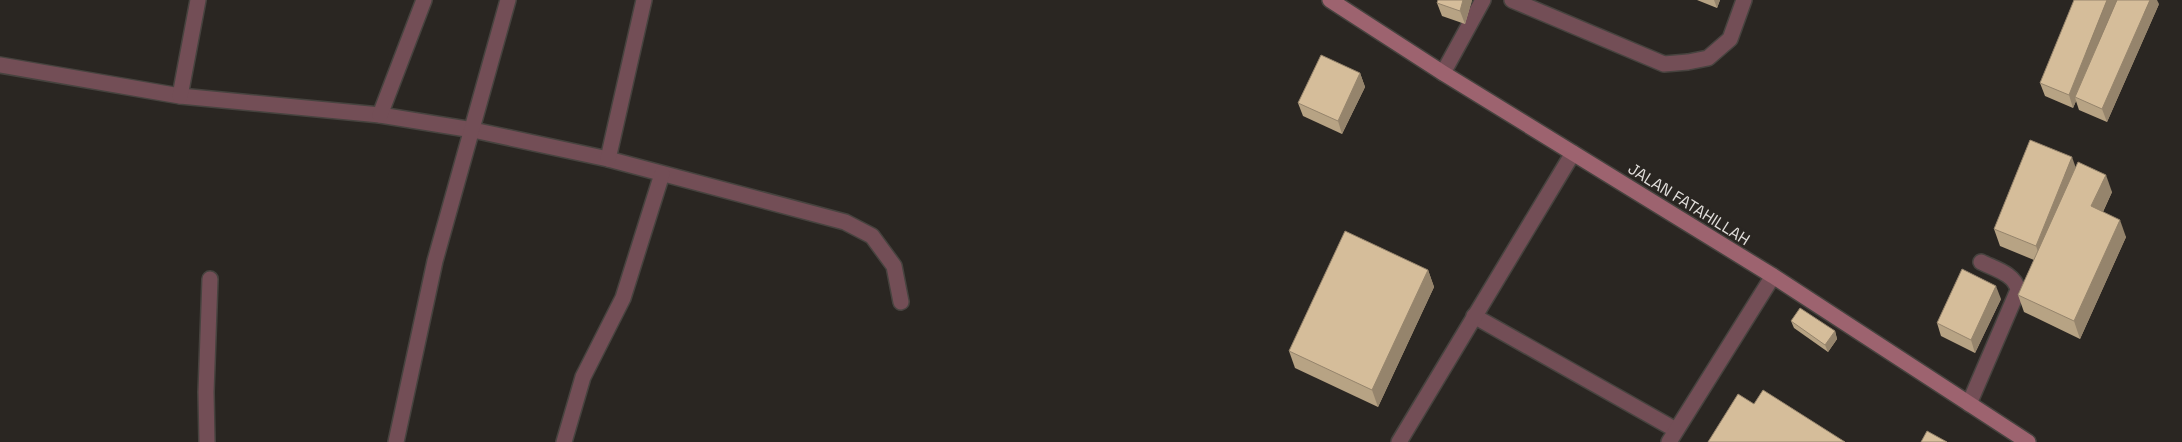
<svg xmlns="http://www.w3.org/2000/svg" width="2182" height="442" viewBox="0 0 2182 442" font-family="'Space Grotesk',sans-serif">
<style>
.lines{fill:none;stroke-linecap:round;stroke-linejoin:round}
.lane-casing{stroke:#47433f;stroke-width:18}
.street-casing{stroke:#47433f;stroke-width:18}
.secondary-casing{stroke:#47433f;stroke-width:18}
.lane{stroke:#734e56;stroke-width:15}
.street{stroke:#734e56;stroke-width:15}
.secondary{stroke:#9d636f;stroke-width:15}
.wall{fill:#b7a384}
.shaded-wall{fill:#95846c}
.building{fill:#d5bd9a;stroke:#95846c}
.labels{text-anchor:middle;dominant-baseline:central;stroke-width:5;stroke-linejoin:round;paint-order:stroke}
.street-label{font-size:16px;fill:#dfdcd9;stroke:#2a2622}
</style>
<rect width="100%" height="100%" fill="#2a2622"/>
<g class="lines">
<g class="lane-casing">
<g id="lane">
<polyline points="1512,0 1664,64 1688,62 1708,58 1730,39 1744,0"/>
<polyline points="1443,73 1483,0"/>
<polyline points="1474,316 1676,430"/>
<path d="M1969 404 2018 290C2015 274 1995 269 1981 262"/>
<polyline points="1399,442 1573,153"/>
<polyline points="1669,442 1773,276"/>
</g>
</g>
<g class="street-casing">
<g id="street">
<polyline points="0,65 180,96 380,115 473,130 608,159 845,222 872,236 894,266 901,302"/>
<polyline points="180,96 198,0"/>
<polyline points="380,115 424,0"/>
<polyline points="608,159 644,0"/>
<polyline points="207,442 206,392 210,279"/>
<polyline points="396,442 435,261 508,0"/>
<polyline points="564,442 583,377 623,298 662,174"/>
</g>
</g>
<g class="secondary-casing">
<polyline id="secondary" points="1330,0 1443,73 1773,276 2028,442"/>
</g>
<use href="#lane" class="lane"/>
<use href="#street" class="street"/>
<use href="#secondary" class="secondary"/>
</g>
<g class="wall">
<polygon points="1472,0 1465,24 1442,16 1437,3"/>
<polygon points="1697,0 1720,0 1717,8"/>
<polygon points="2159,4 2107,122 2079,110 2076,101 2073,108 2045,96 2040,83"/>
<polygon points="1360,73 1365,87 1342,134 1303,116 1298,103"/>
<polygon points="2076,167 2112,192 2103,212 2126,237 2080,339 2024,312 2018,295 2034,260 2000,246 1994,229"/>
<polygon points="1428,270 1434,287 1378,407 1295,368 1289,351"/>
<polygon points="2001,299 1975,353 1941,336 1937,323"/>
<polygon points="1791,321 1835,331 1837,339 1828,352 1794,328"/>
</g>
<g class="shaded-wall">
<polygon points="1463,0 1472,0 1465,24 1460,11"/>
<polygon points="1714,0 1720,0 1717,8"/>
<polygon points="2107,0 2117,0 2075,97 2076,101 2073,108 2069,95"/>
<polygon points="2150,0 2157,0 2159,4 2107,122 2102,109"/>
<polygon points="1360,73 1365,87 1342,134 1338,121"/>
<polygon points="2072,157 2078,174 2042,263 2036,246"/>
<polygon points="2106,175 2112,192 2097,224 2091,206"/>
<polygon points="2120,220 2126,237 2080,339 2074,321"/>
<polygon points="1428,270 1434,287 1378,407 1372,390"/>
<polygon points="1996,286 2001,299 1975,353 1971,340"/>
<polygon points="1835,331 1837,339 1828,352 1825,345"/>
</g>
<g class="building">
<polygon points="1438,0 1463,0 1460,11 1437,3"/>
<polygon points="2074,0 2107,0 2069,95 2040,83"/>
<polygon points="2117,0 2150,0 2102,109 2075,97"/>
<polygon points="1321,55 1360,73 1338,121 1298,103"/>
<polygon points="2030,140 2072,157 2036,246 1994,229"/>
<polygon points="2078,162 2106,175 2091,206 2120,220 2074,321 2018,295"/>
<polygon points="1345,231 1428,270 1372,390 1289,351"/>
<polygon points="1962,269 1996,286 1971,340 1937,323"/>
<polygon points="1800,308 1835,331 1825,345 1791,321"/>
<polygon points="1763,390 1845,442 1708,442 1738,394 1754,404"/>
<polygon points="1927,431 1947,442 1921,442"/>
</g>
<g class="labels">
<g class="street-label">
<text transform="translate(1689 204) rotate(32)">JALAN FATAHILLAH</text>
</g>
</g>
</svg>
